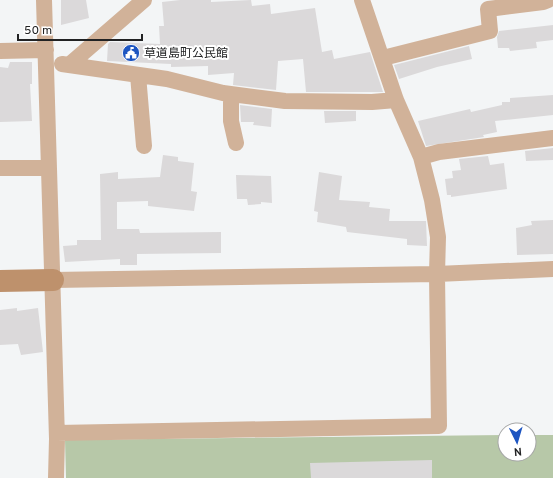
<svg xmlns="http://www.w3.org/2000/svg" width="553" height="478" viewBox="0 0 553 478" font-family="Overpass,'Noto Sans JP',sans-serif">
  <style>
    .green { fill: #b7c8a8 }
    .building { fill: #dbd9da }
    .lines { fill: none; stroke-linecap: round; stroke-linejoin: round }
    .street { stroke: #d1b299; stroke-width: 16 }
    .secondary { stroke: #be916c; stroke-width: 22 }
    .labels { text-anchor: middle; stroke-width: 4; stroke-linejoin: round; paint-order: stroke }
    .poi-label { font-size: 12px; fill: #212223; stroke: #fff; text-anchor: start }
  </style>
  <rect width="100%" height="100%" fill="#f3f5f6"/>
  <path class="green" d="M 505,435 L 505,454 L 529,454 L 529,435 L 553,435 L 553,478 L 66,478 L 65,440 Z"/>
  <path class="building" d="M 61,0 L 86,0 L 89,18 L 61,25 Z
    M 180,0 L 211,0 L 211,2 L 251,0 L 252,6 L 270,4 L 271,14 L 315,8 L 322,52 L 332,50 L 334,59 L 370,52 L 383,92 L 306,92 L 303,59 L 278,61 L 276,90 L 233,85 L 234,73 L 208,75 L 208,66 L 171,67 L 171,64 L 107,61 L 108,44 L 110,42 L 160,44 L 159,26 L 164,26 L 162,2 Z
    M 553,25 L 553,40 L 536,42 L 537,48 L 510,51 L 509,48 L 498,48 L 497,37 L 499,31 Z
    M 469,46 L 472,59 L 437,67 L 399,79 L 394,65 Z
    M 10,62 L 32,62 L 32,84 L 30,84 L 32,121 L 0,122 L 0,67 L 8,68 Z
    M 553,95 L 553,115 L 495,121 L 497,132 L 483,135 L 484,137 L 426,146 L 418,121 L 470,109 L 471,112 L 502,105 L 502,102 L 510,102 L 510,98 Z
    M 240,105 L 272,109 L 271,127 L 253,125 L 254,122 L 241,122 Z
    M 324,111 L 356,111 L 356,121 L 325,123 Z
    M 553,148 L 553,160 L 526,161 L 525,151 Z
    M 163,155 L 178,157 L 178,161 L 194,163 L 191,191 L 197,192 L 194,211 L 148,206 L 148,201 L 117,202 L 117,229 L 139,229 L 140,233 L 221,232 L 221,253 L 137,254 L 137,265 L 120,265 L 120,259 L 65,262 L 63,246 L 77,245 L 77,240 L 101,240 L 100,174 L 118,172 L 118,179 L 160,177 Z
    M 488,156 L 490,165 L 504,163 L 507,189 L 451,197 L 451,195 L 447,195 L 445,179 L 453,178 L 452,171 L 461,170 L 459,159 Z
    M 319,172 L 342,176 L 339,200 L 370,202 L 369,207 L 390,209 L 389,221 L 426,221 L 427,246 L 407,245 L 407,239 L 347,232 L 346,227 L 317,222 L 318,212 L 314,211 Z
    M 236,175 L 271,176 L 272,203 L 261,202 L 261,204 L 248,205 L 247,199 L 237,199 Z
    M 553,220 L 553,254 L 517,255 L 516,228 L 532,225 L 531,221 Z
    M 17,308 L 17,311 L 38,308 L 43,352 L 21,355 L 18,344 L 0,345 L 0,310 Z
    M 432,460 L 432,478 L 311,478 L 310,463 Z"/>
  <g class="lines">
    <path class="street" d="M 44,0 L 57,439 L 56,478
      M 0,51 L 46,50
      M 383,58 L 490,31 L 488,9 L 543,2 L 548,0
      M 62,64 L 69,65 L 144,0
      M 69,65 L 167,79 L 223,93 L 285,101 L 372,102 L 396,100
      M 138,75 L 144,146
      M 231,94 L 231,121 L 236,143
      M 421,157 L 439,152 L 553,138
      M 0,168 L 49,168
      M 53,280 L 437,274 L 553,269
      M 57,433 L 439,426 L 437,274 L 438,237 L 432,200 L 421,157 L 396,100 L 362,0"/>
    <path class="secondary" d="M 0,281 L 53,280"/>
  </g>
  <defs>
    <symbol id="civic-disc" viewBox="-11 -11 22 22"><circle r="9.5" fill="#1d55c1" stroke="#fff"/><path d="M-.6-6.5H3V-4.5H.6V-3L4-1V1h2V6H-6V1h2V-1L-.6-3ZM-1.2 2.5V6h2.4V2.5Z" fill="#fff"/></symbol>
  </defs>
  <g fill-rule="evenodd">
    <use href="#civic-disc" x="121" y="43" width="20" height="20"/>
  </g>
  <g class="labels">
    <g class="poi-label">
      <text x="144" y="57">草道島町公民館</text>
    </g>
  </g>
  <g transform="translate(517 442) rotate(175)"><circle r="19" fill="#ffffff" stroke="#a6a7a7"/>
  <path d="M0-3L7 15L0 10L-7 15Z" fill="#1d55c1"/>
  <text y="-6" font-size="11" font-weight="bold" text-anchor="middle" fill="#212223">N</text>
  </g>
  <path d="M18 34v6h124v-6" fill="none" stroke="#212223" stroke-width="2"/>
  <text x="24" y="34" font-size="12" fill="#212223" stroke="#ffffff" stroke-width="3" paint-order="stroke">50 m</text>
</svg>
